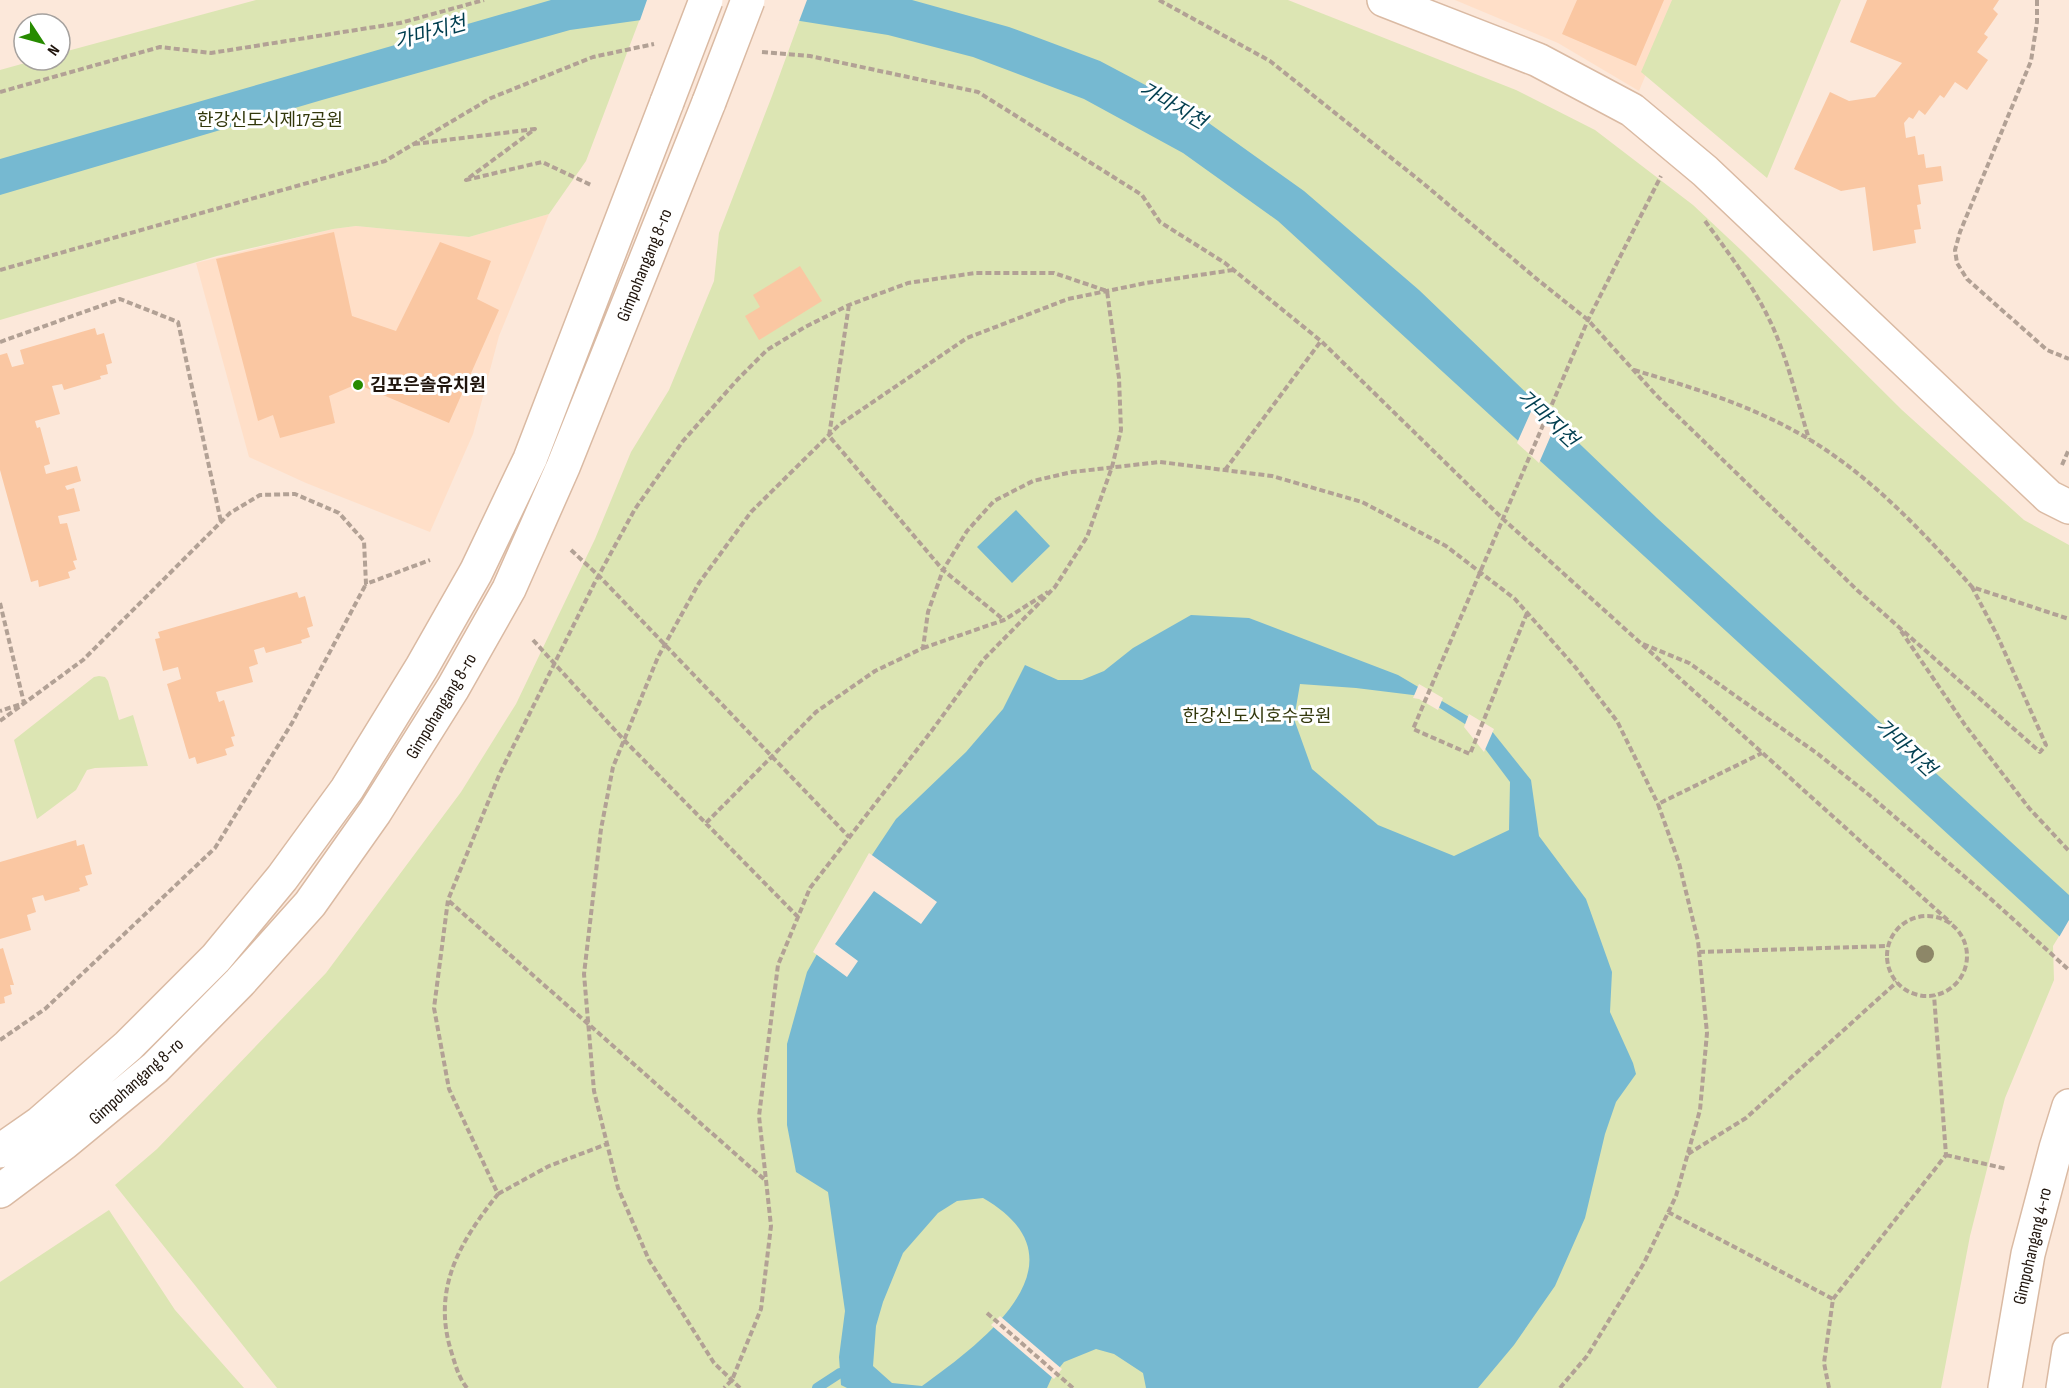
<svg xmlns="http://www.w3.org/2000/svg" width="2069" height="1388" viewBox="0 0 2069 1388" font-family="'Sofia Sans Condensed','Noto Sans KR',sans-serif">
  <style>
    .built { fill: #ffdfc8 }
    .green { fill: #dce5b3 }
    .water { fill: #76b9d1; fill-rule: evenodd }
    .pier { fill: #fce8da }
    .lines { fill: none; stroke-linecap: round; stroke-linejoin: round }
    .stream { stroke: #76b9d1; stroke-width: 10 }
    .building { fill: #fac7a2 }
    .minor-casing { stroke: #dabaa3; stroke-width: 36 }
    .path { stroke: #b2a195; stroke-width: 4; stroke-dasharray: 6 3; stroke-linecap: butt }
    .minor { stroke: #fff; stroke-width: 33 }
    .minor-bridge-casing { stroke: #dabaa3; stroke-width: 36; stroke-linecap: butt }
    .minor-bridge { stroke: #fff; stroke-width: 33 }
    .tree { fill: #8d8768 }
    .poi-dot { fill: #278b00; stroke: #fff; stroke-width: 2 }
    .labels { text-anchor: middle; stroke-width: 6; stroke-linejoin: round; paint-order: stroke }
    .park-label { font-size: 18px; fill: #32370b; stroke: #fff }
    .street-label { font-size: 18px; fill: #1f140c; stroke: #fff }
    .poi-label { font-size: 18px; font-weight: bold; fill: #1f140c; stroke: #fff; text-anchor: start }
    .water-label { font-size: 20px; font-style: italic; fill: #003e4f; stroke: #fff }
  </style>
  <rect width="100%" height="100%" fill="#fce8da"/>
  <path class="built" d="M 1455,0 L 1677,0 L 1639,91 L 1558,43 Z
    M 549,214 L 499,336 L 473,434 L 430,532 L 306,483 L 249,457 L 196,263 L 333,229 L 356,226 L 469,237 Z"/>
  <path class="green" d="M 256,0 L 647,0 L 586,161 L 549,214 L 469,237 L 356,226 L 333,229 L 217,256 L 0,320 L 0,70 L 36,60 L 60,60 L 60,53 Z
    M 807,0 L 1288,0 L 1516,90 L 1595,130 L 1693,205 L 1742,251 L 1902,410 L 2024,520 L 2069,545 L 2069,920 L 2053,946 L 2054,980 L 2005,1098 L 1970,1236 L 1941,1388 L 277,1388 L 115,1185 L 157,1149 L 326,973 L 461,792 L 516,704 L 595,539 L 631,452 L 669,390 L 714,281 L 719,233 L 772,96 Z
    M 1672,0 L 1841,0 L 1767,178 L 1641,72 Z
    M 99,676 L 105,677 L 108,681 L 119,720 L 133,715 L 148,766 L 95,768 L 87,770 L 76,790 L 37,819 L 14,740 L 94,677 Z
    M 109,1210 L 175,1310 L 244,1388 L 0,1388 L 0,1282 Z"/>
  <path class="water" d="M 551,0 L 912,0 L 1009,27 L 1100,61 L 1185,106 L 1304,191 L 1419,290 L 1657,518 L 2069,895 L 2069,945 L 1278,221 L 1183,153 L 1084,99 L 973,57 L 888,35 L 775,17 L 670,16 L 570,30 L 322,100 L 0,195 L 0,159 Z
    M 1016,510 L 1050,546 L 1012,583 L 977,547 Z
    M 1191,615 L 1249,618 L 1398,675 L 1491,730 L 1531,780 L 1539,836 L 1586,899 L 1612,972 L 1610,1012 L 1633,1063 L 1636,1074 L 1616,1102 L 1605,1134 L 1585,1218 L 1555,1286 L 1514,1345 L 1478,1388 L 1146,1388 L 1143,1373 L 1114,1354 L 1096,1349 L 1064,1362 L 1052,1377 L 1047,1388 L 847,1388 L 841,1385 L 839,1357 L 845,1311 L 828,1192 L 796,1172 L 787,1125 L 787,1044 L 807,972 L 872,855 L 896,819 L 966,752 L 1003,709 L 1025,665 L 1058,680 L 1082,680 L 1104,671 L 1133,648 ZM 1300,684 L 1356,688 L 1421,696 L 1468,726 L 1510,782 L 1509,830 L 1454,856 L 1378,825 L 1312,769 L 1294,719 ZM 983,1198 C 1092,1261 983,1342 922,1386 L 892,1383 L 873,1366 L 876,1326 L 883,1302 L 903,1253 L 938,1213 L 957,1201 Z"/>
  <path class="pier" d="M 647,0 L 807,0 L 798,24 L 774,20 L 671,19 L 639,23 Z
    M 1537,398 L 1558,419 L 1539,463 L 1517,443 Z
    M 1419,684 L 1443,698 L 1438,710 L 1419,699 L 1413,698 Z
    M 1469,714 L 1494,729 L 1484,752 L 1464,727 Z
    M 869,853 L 937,902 L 921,924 L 874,891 L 835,944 L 858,961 L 847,977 L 813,952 Z
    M 2069,920 L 2069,948 L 2058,939 Z
    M 1000,1316 L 1062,1369 L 1054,1379 L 991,1325 Z"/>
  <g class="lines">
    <path class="stream" d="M 817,1388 L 840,1373"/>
  </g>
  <path class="building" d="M 1577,0 L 1664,0 L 1636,66 L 1562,34 Z
    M 1867,0 L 1999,0 L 1993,9 L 1998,14 L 1984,34 L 1988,37 L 1977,52 L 1988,60 L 1967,90 L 1955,82 L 1944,98 L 1940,95 L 1925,115 L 1919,110 L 1913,119 L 1909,117 L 1904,123 L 1906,138 L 1915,136 L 1918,155 L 1924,154 L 1926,168 L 1941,166 L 1943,181 L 1918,185 L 1921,204 L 1917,205 L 1921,229 L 1914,230 L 1916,243 L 1873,251 L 1865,187 L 1841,191 L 1794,169 L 1830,92 L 1849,101 L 1875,97 L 1902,63 L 1850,42 Z
    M 334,232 L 352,316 L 396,331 L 440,242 L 491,261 L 477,299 L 499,310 L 449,423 L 357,384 L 329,396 L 335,423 L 280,438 L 273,415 L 258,421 L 216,259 Z
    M 800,266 L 822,301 L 759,340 L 745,316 L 760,307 L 753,295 Z
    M 95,328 L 97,335 L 104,333 L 112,363 L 106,365 L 108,374 L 100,376 L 101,379 L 64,390 L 62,384 L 52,386 L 60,414 L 35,421 L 37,428 L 40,427 L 50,464 L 44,466 L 46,474 L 77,466 L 81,481 L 65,486 L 67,490 L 74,488 L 80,511 L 58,516 L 60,524 L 67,523 L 77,560 L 73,561 L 76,569 L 68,572 L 70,578 L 39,587 L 38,580 L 31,582 L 0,470 L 0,355 L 7,353 L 12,367 L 24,364 L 20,350 Z
    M 297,592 L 299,598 L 305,596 L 313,626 L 307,628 L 310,637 L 301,640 L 302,643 L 266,653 L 264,647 L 254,650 L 258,664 L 249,667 L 253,682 L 216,692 L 219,702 L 224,700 L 235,736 L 231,737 L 234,746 L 225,749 L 227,755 L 197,764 L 195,757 L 189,759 L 167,684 L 181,679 L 178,667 L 163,671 L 155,639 L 160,638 L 158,632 Z
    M 76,840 L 77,846 L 84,844 L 92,874 L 85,876 L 88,885 L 79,888 L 80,891 L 45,901 L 43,895 L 32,898 L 36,912 L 27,915 L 31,930 L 0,939 L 0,862 Z
    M 3,948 L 14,985 L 10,985 L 12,994 L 4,997 L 5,1003 L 0,1004 L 0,949 Z"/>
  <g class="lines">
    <defs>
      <path id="minor" d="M 1384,0 L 1538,60 L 1632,110 L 1705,171 L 2049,497 L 2069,507
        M 0,1151 L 40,1123 L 128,1046 L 216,958 L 282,878 L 347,789 L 422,667 L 476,572 L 530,459 L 667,102
        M 0,1191 L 64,1143 L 155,1068 L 240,982 L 310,904 L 375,812 L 453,688 L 509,589 L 563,467 L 709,102
        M 2005,1388 L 2028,1254 L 2056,1148 L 2069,1106
        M 2063,1388 L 2069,1350"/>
    </defs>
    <use href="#minor" class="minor-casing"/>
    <path class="path" d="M 1159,0 L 1270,61 L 1424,184 L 1538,280 L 1588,320 L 1657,396 L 1857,590 L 2040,752 L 2046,745 L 1997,635 L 1972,587 L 2069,619
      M 2037,0 L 2037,22 L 2031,61 L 1960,232 L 1955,250 L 1957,263 L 1967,279 L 2047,350 L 2069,359
      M 762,52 L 810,56 L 978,92 L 1142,195 L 1160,222 L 1225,263 L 1321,341 L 1502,518 L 1951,923
      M 0,92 L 160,47 L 211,53 L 400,23 L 484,0
      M 414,144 L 535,129 L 466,180 L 542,162 L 591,185
      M 1705,221 C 1733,259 1762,297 1779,342 C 1791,373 1799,407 1809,439
      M 0,270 L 385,161 L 491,98 L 593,57 L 654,44
      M 849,305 L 829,436 L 943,570 L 1004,620
      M 0,342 L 120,299 L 178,322 L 221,522
      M 1634,370 C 1694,388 1753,406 1807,438 C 1871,476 1924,533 1973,588
      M 2062,465 L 2069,449
      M 1225,470 L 1321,341
      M 571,550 L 599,576 L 849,837
      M 0,603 L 24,703 L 0,711
      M 1527,613 L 1470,754 L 1413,729 L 1588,320 L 1661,176
      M 1901,631 L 1965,725 L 2029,808 L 2069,851
      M 533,640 L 624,740 L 798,917
      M 1643,644 L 1689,663 L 1818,754 L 1868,794 L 1992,900 L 2069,970
      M 923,648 L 1004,620 L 1048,592
      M 0,721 L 83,660 L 230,513 L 260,495 L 295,494 L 339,513 L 364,541 L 366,584 L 430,560
      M 706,823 L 816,712 L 875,671 L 923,648 L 928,612 L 943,570 L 967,531 L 994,501 L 1033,481 L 1072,472 L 1160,462 L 1272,476 L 1362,502 L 1446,546 L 1515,599 L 1576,668 L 1617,721 L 1658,804
      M 449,901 L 766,1181
      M1887 956a40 40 0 1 1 80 0a40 40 0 1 1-80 0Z
      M 1699,952 L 1888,946
      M 0,1040 L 45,1009 L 215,848 L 292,723 L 366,584
      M 1688,1154 L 1746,1118 L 1897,982
      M 1946,1155 L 2007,1169
      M 498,1194 L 549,1166 L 607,1144
      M 1668,1212 L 1833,1299
      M 987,1313 L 1073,1388
      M 467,1388 C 459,1378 456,1367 452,1354 C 431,1290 459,1243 498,1194 L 449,1089 L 434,1008 L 448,900 L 500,773 L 594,584 L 635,509 L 683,441 L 738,379 L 767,350 L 805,327 L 849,305 L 908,283 L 975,273 L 1054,273 L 1107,291 L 1119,378 L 1121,430 L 1112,467 L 1087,537 L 1055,587 L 984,659 L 933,729 L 810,888 L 778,965 L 759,1116 L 771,1226 L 761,1309 L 732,1380 L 724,1388
      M 740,1388 L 714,1363 L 649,1260 L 618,1188 L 594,1091 L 584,974 L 601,829 L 613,767 L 658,657 L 699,583 L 751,512 L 839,425 L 967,338 L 1068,299 L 1146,283 L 1233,270
      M 1560,1388 L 1587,1356 L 1644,1263 L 1676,1196 L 1700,1110 L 1707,1033 L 1698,941 L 1679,863 L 1658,804 L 1762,753
      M 1829,1388 L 1824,1363 L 1833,1299 L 1946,1155 L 1934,995"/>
    <use href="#minor" class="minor"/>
    <defs>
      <path id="minor-bridge" d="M 667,102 L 706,0
        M 709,102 L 748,0"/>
    </defs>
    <use href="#minor-bridge" class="minor-bridge-casing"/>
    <use href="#minor-bridge" class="minor-bridge"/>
  </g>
  <circle class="tree" cx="1925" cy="954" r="9"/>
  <circle class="poi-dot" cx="358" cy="385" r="6"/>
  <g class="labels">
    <g class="park-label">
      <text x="270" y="126">한강신도시제17공원</text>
      <text x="1257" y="722">한강신도시호수공원</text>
    </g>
    <g class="street-label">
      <text transform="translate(644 265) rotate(-68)" y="6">Gimpohangang 8-ro</text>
      <text transform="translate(441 706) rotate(-59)" y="6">Gimpohangang 8-ro</text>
      <text transform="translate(136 1081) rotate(-42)" y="6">Gimpohangang 8-ro</text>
      <text transform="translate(2032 1246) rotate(-77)" y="6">Gimpohangang 4-ro</text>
    </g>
    <g class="poi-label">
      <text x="370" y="391">김포은솔유치원</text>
    </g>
    <g class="water-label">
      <text transform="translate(430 32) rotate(-16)" y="7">가마지천</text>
      <text transform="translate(1173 105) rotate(30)" y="7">가마지천</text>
      <text transform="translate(1548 418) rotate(43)" y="7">가마지천</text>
      <text transform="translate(1906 747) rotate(43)" y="7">가마지천</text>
    </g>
  </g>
  <g transform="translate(42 42) rotate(126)"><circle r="28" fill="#ffffff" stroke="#a5a19e" stroke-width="1.5"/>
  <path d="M0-4.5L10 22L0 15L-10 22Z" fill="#278b00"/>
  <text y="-9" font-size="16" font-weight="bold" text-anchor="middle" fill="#1f140c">N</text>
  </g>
</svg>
